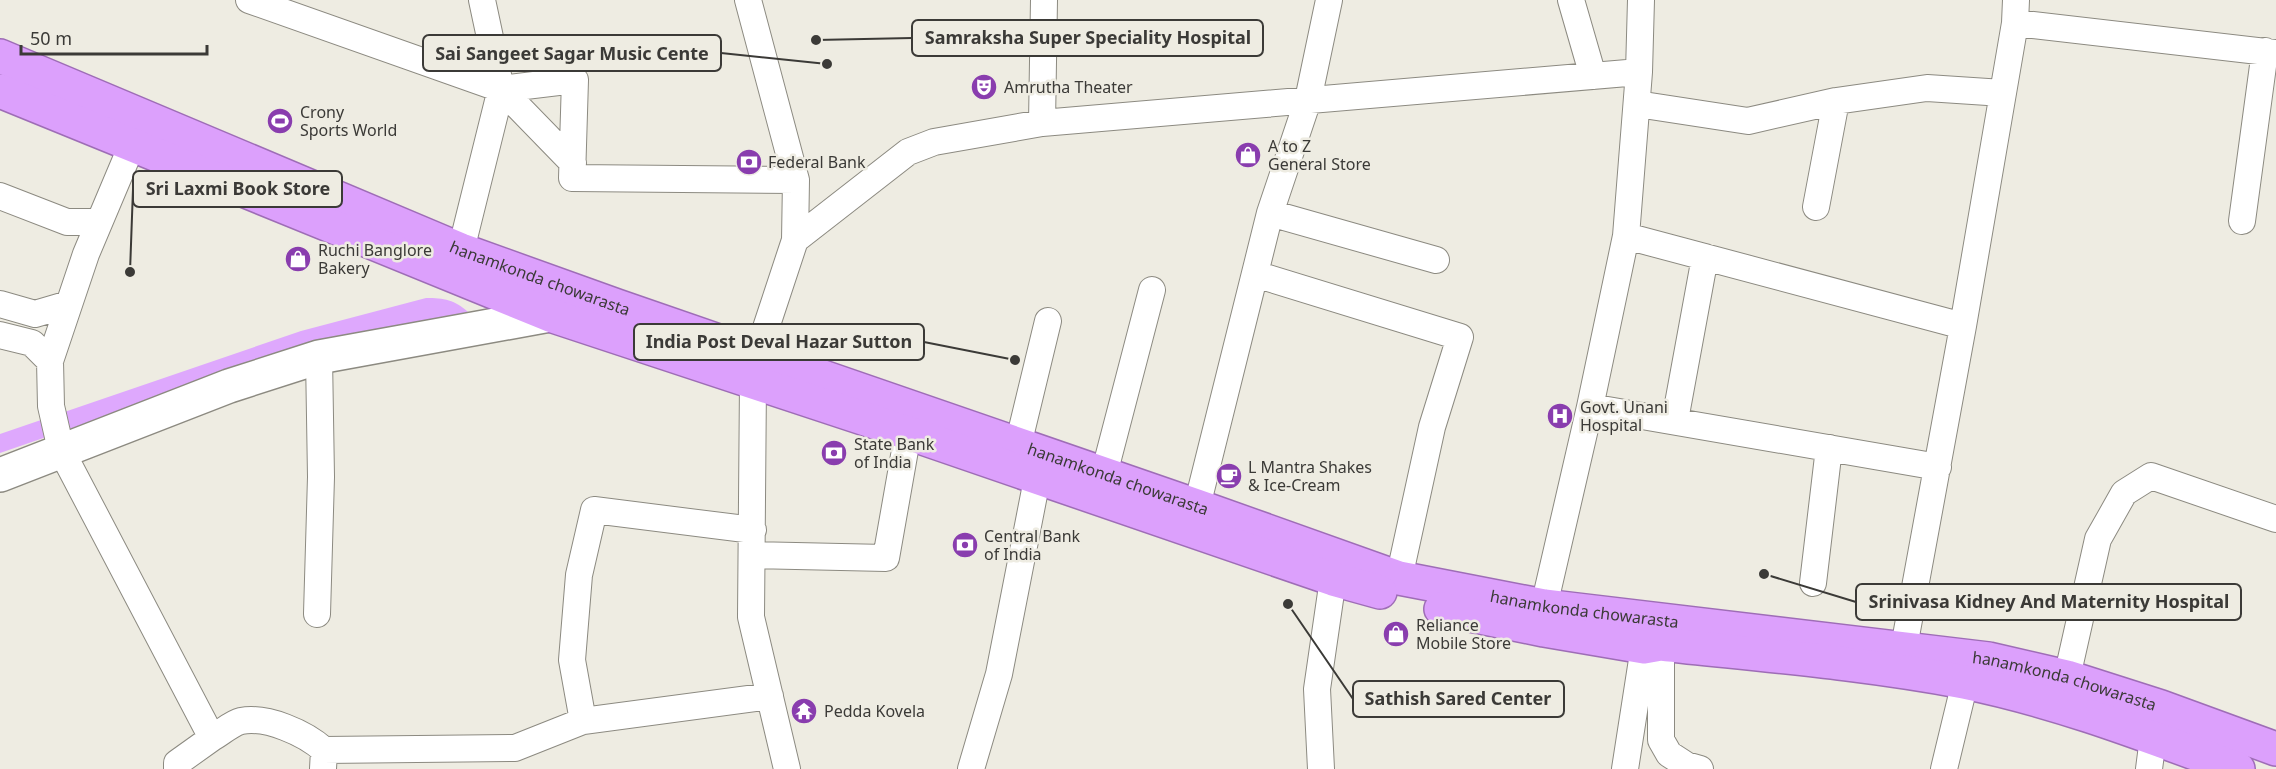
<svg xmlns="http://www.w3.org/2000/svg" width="2276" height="769" viewBox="0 0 2276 769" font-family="'Noto Sans',sans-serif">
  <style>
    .water { fill: #dea8fd }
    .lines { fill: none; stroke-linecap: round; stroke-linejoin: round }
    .minor-casing { stroke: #8c8a81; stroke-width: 28 }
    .tertiary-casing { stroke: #8c8a81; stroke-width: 36 }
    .trunk-casing { stroke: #9e6db6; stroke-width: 36 }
    .minor { stroke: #fff; stroke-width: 26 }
    .tertiary { stroke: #fff; stroke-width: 33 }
    .trunk { stroke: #dca0fc; stroke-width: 33 }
    .labels { text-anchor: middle; stroke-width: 5; stroke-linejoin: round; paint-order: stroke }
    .poi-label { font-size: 16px; fill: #3b3a37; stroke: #eeece2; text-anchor: start }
    .street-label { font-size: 16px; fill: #3b3a37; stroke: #eeece2 }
    .leader { fill: none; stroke: #3b3a37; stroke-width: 2 }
    .callout-dot { fill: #3b3a37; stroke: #eeece2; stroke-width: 2 }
    .callout { fill: #eeece2; stroke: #3b3a37; stroke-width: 2 }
    .callout-label { font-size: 18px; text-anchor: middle; font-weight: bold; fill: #3b3a37 }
  </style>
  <rect width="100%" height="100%" fill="#eeece2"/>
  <path class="water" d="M 426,298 C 444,298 455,300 468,312 L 332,342 L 214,379 L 0,453 L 0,434 L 301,331 Z"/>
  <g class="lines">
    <defs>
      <path id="minor" d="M 249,0 L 501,89 L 575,80 L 572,178 L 796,180
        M 748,0 L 796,180 L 795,240 L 757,355
        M 1571,0 L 1593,76
        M 2015,23 L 2276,53
        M 501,89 L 573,163
        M 1637,104 L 1748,121 L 1836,101
        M 1042,123 L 1044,0
        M 132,145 L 86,254 L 50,361 L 51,406 L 61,450 L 212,738 C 221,733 232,723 241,721 C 267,716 305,733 324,750 L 323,769
        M 0,196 L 67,222 L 99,222
        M 1816,207 L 1836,101 L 1927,88 L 2003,93
        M 1270,213 L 1436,260
        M 2242,221 L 2265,51
        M 1626,236 L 1963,326
        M 795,240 L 908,152 L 934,142 L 1042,123 L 1639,72
        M 461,250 L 501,89 L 482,0
        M 1255,274 L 1460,337 L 1432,427 L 1399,578
        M 0,304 L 35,314 L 69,304
        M 0,335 L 32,343 L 50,361
        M 753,382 L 751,617 L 787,769
        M 1590,407 L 1938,467
        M 1675,420 L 1705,257
        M 1018,445 L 1048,321
        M 1104,474 L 1152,290
        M 1197,506 L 1270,213 L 1308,100 L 1329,0
        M 753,530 L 594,510 L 579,575 L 572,660 L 583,721 L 770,696
        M 753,555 L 886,558 L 908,433
        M 1813,583 L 1829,448
        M 1544,606 L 1590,407 L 1626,236 L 1639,72 L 1641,0
        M 317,614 L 321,477 L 319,357
        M 1661,644 L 1661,740 L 1669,754 L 1686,765 L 1700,769
        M 1904,647 L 1963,326 L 2015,23 L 2016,0
        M 2067,677 L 2098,539 L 2124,493 L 2151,476 L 2276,519
        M 324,750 L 515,748 L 583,721
        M 177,769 L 177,763 L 212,738
        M 971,769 L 999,674 L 1041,459
        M 1321,769 L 1317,689 L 1333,579
        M 1625,769 L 1644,647
        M 1944,769 L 1965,682
        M 2149,769 L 2153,738"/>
      <path id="tertiary" d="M 0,475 L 229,386 L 319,357 L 550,315"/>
      <g id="trunk">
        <path id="s1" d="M 0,56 L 461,250 L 617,306 L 1197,506 L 1399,578 L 1544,606 L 1989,659 L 2067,677 L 2161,707 L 2276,749"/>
        <path d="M 0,91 L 550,315 L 908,433 L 1333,579 L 1380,592"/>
        <path d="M 1441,609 L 1544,630 L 1644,647 L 1661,644 C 1762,655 1864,663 1964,682 C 2058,701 2148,736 2238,769"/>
      </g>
    </defs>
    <use href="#minor" class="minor-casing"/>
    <use href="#tertiary" class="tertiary-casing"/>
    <use href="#trunk" class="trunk-casing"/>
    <use href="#minor" class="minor"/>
    <use href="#tertiary" class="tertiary"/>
    <use href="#trunk" class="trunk"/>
  </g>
  <defs>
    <symbol id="theatre-disc" viewBox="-11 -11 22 22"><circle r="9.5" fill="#893dae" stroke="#eeece2"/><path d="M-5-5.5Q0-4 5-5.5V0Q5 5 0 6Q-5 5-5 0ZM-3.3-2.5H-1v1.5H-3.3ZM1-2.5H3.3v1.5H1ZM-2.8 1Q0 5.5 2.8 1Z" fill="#fff"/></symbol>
    <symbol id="stadium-disc" viewBox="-11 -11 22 22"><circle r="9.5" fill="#893dae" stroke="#eeece2"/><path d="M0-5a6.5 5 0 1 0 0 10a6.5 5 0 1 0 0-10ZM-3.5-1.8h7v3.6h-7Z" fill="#fff"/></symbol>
    <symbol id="shop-disc" viewBox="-11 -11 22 22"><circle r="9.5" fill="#893dae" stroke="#eeece2"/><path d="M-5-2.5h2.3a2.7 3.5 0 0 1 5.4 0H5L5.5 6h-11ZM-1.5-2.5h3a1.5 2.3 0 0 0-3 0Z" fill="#fff"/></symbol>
    <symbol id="bank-disc" viewBox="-11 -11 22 22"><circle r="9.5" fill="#893dae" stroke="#eeece2"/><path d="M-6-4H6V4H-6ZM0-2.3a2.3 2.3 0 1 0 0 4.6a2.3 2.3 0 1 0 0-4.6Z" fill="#fff"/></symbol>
    <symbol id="hospital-disc" viewBox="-11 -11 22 22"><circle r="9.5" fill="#893dae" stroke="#eeece2"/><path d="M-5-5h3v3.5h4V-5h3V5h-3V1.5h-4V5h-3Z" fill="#fff"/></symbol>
    <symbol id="cafe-disc" viewBox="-11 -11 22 22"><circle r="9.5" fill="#893dae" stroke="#eeece2"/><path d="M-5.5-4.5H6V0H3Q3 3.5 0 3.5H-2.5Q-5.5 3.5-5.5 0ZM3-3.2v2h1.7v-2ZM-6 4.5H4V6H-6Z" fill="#fff"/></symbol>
    <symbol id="temple-disc" viewBox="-11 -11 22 22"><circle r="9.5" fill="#893dae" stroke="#eeece2"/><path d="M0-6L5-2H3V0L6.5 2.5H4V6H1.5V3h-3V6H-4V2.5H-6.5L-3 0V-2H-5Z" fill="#fff"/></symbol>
  </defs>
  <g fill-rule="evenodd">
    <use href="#theatre-disc" x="969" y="72" width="30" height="30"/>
    <use href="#stadium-disc" x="265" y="106" width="30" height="30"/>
    <use href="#shop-disc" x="1233" y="140" width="30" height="30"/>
    <use href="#bank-disc" x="734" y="147" width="30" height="30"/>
    <use href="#shop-disc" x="283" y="244" width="30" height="30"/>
    <use href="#hospital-disc" x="1545" y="401" width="30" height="30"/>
    <use href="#bank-disc" x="819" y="438" width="30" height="30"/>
    <use href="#cafe-disc" x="1214" y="461" width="30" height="30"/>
    <use href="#bank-disc" x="950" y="530" width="30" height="30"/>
    <use href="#shop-disc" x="1381" y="619" width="30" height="30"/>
    <use href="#temple-disc" x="789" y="696" width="30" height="30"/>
  </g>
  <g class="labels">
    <g class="poi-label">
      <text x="1004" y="93">Amrutha Theater</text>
      <text x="300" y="118">Crony<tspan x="300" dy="18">Sports World</tspan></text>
      <text x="1268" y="152">A to Z<tspan x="1268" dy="18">General Store</tspan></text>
      <text x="768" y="168">Federal Bank</text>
      <text x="318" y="256">Ruchi Banglore<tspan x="318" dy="18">Bakery</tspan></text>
      <text x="1580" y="413">Govt. Unani<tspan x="1580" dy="18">Hospital</tspan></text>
      <text x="854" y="450">State Bank<tspan x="854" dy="18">of India</tspan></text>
      <text x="1248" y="473">L Mantra Shakes<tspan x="1248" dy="18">&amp; Ice-Cream</tspan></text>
      <text x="984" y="542">Central Bank<tspan x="984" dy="18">of India</tspan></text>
      <text x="1416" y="631">Reliance<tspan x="1416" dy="18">Mobile Store</tspan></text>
      <text x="824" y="717">Pedda Kovela</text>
    </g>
    <g class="street-label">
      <text dy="6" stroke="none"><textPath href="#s1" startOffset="584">hanamkonda chowarasta</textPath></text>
      <text dy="6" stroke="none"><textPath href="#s1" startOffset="1196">hanamkonda chowarasta</textPath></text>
      <text dy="6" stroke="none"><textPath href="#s1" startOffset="1682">hanamkonda chowarasta</textPath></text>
      <text dy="6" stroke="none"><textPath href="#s1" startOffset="2168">hanamkonda chowarasta</textPath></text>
    </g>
  </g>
  <path class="leader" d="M816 40L912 38M827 64L721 53M130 272L133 189M1015 360L924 342M1764 574L1856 602M1288 604L1353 699"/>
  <g class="callout-dot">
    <circle cx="816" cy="40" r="6"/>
    <circle cx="827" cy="64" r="6"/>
    <circle cx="130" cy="272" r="6"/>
    <circle cx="1015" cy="360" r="6"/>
    <circle cx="1764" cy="574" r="6"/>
    <circle cx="1288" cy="604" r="6"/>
  </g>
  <g class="callout">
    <rect x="912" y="20" width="351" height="36" rx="6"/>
    <rect x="423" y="35" width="298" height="36" rx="6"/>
    <rect x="133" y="171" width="209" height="36" rx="6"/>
    <rect x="634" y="324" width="290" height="36" rx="6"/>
    <rect x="1856" y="584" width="385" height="36" rx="6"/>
    <rect x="1353" y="681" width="211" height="36" rx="6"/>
  </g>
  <g class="callout-label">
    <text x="1088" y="44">Samraksha Super Speciality Hospital</text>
    <text x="572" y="60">Sai Sangeet Sagar Music Cente</text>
    <text x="238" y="195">Sri Laxmi Book Store</text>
    <text x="779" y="348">India Post Deval Hazar Sutton</text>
    <text x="2049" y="608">Srinivasa Kidney And Maternity Hospital</text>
    <text x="1458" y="705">Sathish Sared Center</text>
  </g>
  <path d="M21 45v9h186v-9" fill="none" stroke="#3b3a37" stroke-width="3"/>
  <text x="30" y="45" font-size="18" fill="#3b3a37" stroke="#eeece2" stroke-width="4.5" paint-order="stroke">50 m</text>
</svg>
